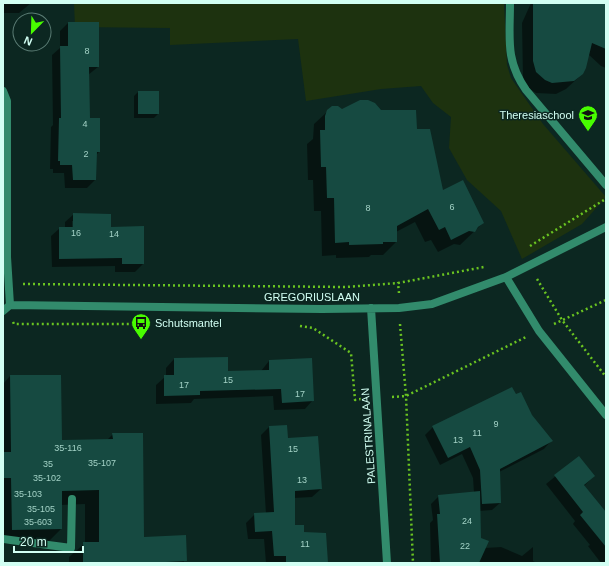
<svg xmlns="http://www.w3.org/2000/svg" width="609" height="566" viewBox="0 0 609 566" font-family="Helvetica,sans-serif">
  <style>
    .green { fill: #1d320f }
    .shadow { fill: #0007; fill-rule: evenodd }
    .building { fill: #164a41 }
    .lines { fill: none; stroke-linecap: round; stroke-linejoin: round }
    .path { stroke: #6ac421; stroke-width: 2.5; stroke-dasharray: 2 3; stroke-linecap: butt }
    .lane { stroke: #328b6c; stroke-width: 8 }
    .street { stroke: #328b6c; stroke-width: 8 }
    .labels { text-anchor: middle; stroke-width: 3; stroke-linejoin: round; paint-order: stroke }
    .number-label { font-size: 9px; fill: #a3d2c6 }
    .poi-label { font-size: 11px; fill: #d2fff3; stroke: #0c2721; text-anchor: end }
    .street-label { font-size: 11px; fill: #d2fff3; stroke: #0c2721 }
  </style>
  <rect width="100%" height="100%" fill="#0c2721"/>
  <path class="green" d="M 74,3 L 504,3 L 507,65 L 511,78 L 543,124 L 606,197 L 582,224 L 522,259 L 501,211 L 467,180 L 449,148 L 451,117 L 433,103 L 421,86 L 381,89 L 306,101 L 298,39 L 170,45 L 170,28 L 75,27 Z"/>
  <path class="shadow" d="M 3,3 L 31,3 L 19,13 L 3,13 Z
    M 531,3 L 606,3 L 606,68 L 601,66 L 588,54 L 579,77 L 566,89 L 556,94 L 536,93 L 528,88 L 523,79 L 522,23 Z
    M 68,23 L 98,67 L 88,75 L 89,119 L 99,152 L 96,155 L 95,180 L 87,188 L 65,188 L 64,173 L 53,173 L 53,169 L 50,169 L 51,127 L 53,125 L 52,55 L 60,48 L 60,31 Z
    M 138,92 L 158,114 L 154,118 L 134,118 L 134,96 Z
    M 342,110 L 381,111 L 416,130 L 442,192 L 483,223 L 460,245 L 454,244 L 438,252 L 431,240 L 425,242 L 415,222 L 396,232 L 396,242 L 383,255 L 371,255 L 369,257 L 336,258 L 336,255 L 322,256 L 321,211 L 314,211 L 313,180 L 308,180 L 307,144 L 313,139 L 314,124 L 328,111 Z
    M 74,214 L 110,228 L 143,264 L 135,272 L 115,272 L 115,266 L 52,267 L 51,236 L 60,228 L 65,228 L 65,222 ZM 72,221 L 74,221 L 72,232 Z
    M 227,358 L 227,372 L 261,371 L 269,361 L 313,400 L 305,409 L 274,410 L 273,396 L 194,399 L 191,403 L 156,404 L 156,385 L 166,376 L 166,368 L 174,359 Z
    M 10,376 L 61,441 L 107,440 L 113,434 L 143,538 L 185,536 L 184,563 L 69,563 L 69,557 L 85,543 L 85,504 L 61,505 L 61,529 L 47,543 L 3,544 L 3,384 Z
    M 515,396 L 551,441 L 544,449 L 499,472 L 500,503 L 492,510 L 479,511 L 480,539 L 485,548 L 501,547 L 522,556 L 533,547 L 533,561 L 537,563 L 431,563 L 430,523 L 433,520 L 431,504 L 439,496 L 474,493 L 473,478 L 462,454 L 440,465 L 425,435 L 433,427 Z
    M 286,426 L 287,439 L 321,489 L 312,497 L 294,498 L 294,526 L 303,533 L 327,563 L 266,563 L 264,539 L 248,539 L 246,523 L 255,514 L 266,514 L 261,435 L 269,427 Z
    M 579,457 L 594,476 L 584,486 L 606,514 L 606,563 L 601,563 L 588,546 L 590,545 L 573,524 L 575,521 L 546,484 Z"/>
  <path class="building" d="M 533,3 L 606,3 L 606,49 L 592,43 L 586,68 L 583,74 L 574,81 L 552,83 L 545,80 L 536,72 L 533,61 Z
    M 68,22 L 99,22 L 99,67 L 89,67 L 90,118 L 100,118 L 100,152 L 97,152 L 96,180 L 73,180 L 72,165 L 60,165 L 60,161 L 58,161 L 59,118 L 61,118 L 60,46 L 68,46 Z
    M 138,91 L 159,91 L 159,114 L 138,114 Z
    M 360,100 L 368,100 L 375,103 L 381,110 L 416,110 L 417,129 L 430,129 L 443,190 L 463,180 L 484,223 L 478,227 L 475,232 L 469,231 L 451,240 L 445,227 L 439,230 L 428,209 L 397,226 L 397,242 L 383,242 L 383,244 L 349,245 L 349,242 L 335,243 L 334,198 L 327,198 L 326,167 L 321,167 L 320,130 L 325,130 L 325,116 L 327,110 L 332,106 L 338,106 L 342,109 Z
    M 73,213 L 111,214 L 111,227 L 144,226 L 144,264 L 122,264 L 122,258 L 59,259 L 59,227 L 73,227 Z
    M 228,357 L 228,371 L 269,370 L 269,360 L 312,358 L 314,401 L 282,403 L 281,389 L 200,391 L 200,395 L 164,396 L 164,375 L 174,375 L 174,358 Z
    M 10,375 L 61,375 L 62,440 L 113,439 L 112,433 L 143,433 L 144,537 L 186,535 L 187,561 L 145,563 L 83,563 L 83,542 L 99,542 L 99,490 L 62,491 L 62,529 L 12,530 L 11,478 L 3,478 L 3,452 L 11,452 Z
    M 512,387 L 516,394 L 521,392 L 532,415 L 553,441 L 500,469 L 501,503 L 482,504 L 480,470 L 470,447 L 448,458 L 432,426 Z
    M 287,425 L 288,438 L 318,436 L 322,489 L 295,491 L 295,525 L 304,525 L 304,532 L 326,533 L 328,563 L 286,563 L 286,556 L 274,556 L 272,531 L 255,532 L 254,513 L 274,512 L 269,426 Z
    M 579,456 L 595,476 L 584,485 L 606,512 L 606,547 L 580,515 L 583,512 L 554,475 Z
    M 480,491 L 481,538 L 489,541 L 479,563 L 440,563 L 437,514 L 440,514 L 438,495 Z"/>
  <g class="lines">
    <path class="path" d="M 530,246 L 604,200
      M 537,279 L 562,320 L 606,377
      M 23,284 L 346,287 L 398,283
      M 399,293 L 398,283 L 484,267
      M 13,322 L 14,324 L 143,324
      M 400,324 L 406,396 L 413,563
      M 554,324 L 606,300
      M 300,326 L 313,328 L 351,353 L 355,400 L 361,399
      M 392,397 L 406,396 L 526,337"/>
    <path class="lane" d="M 510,3 C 510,38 505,60 526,90 L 606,185
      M 3,539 L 71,548 L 72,499"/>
    <path class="street" d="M 3,91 L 7,101 L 7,257 L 10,305
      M 506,277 L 539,331 L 606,415
      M 371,308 L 387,563
      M 3,311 L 10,305 L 322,309 L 399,308 L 432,304 L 506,277 L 606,227"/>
  </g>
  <defs>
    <symbol id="school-pin" viewBox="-11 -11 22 30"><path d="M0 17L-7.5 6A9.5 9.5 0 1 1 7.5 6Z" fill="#48fd00" stroke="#0c2721"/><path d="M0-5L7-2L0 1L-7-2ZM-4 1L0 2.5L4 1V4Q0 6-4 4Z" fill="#111"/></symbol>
    <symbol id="bus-pin" viewBox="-11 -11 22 30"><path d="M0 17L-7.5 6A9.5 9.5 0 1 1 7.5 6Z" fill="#48fd00" stroke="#0c2721"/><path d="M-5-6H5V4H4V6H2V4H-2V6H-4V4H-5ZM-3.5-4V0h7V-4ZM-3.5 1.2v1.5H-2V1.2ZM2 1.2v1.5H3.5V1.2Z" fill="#111"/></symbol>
  </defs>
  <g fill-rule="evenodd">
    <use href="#school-pin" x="577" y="104" width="22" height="30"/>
    <use href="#bus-pin" x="130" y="312" width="22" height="30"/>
  </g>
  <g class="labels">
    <g class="number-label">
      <text x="87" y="54">8</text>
      <text x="85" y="127">4</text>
      <text x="86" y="157">2</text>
      <text x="452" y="210">6</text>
      <text x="368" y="211">8</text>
      <text x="76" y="236">16</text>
      <text x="114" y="237">14</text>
      <text x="228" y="383">15</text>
      <text x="184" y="388">17</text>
      <text x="300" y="397">17</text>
      <text x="496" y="427">9</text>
      <text x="477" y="436">11</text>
      <text x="458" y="443">13</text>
      <text x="68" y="451">35-116</text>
      <text x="293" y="452">15</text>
      <text x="102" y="466">35-107</text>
      <text x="48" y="467">35</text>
      <text x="47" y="481">35-102</text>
      <text x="302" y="483">13</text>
      <text x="28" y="497">35-103</text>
      <text x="41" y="512">35-105</text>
      <text x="467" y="524">24</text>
      <text x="38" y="525">35-603</text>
      <text x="305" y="547">11</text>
      <text x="465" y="549">22</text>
    </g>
    <g class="poi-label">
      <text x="574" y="119">Theresiaschool</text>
      <text x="155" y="327" text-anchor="start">Schutsmantel</text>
    </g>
    <g class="street-label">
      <text x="312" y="301">GREGORIUSLAAN</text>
      <text transform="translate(368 436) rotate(-94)" y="4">PALESTRINALAAN</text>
    </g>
  </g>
  <rect width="609" height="566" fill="none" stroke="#d2fff3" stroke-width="8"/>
  <g transform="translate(32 32) rotate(203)"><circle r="19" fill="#0c2721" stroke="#5b7d75"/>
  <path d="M0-3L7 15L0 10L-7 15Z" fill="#48fd00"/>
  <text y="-6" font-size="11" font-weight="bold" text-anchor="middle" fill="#d2fff3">N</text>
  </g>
  <path d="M14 546v6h69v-6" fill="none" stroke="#d2fff3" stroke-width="2"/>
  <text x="20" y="546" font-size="12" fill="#d2fff3" stroke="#0c2721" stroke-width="3" paint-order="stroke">20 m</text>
</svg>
